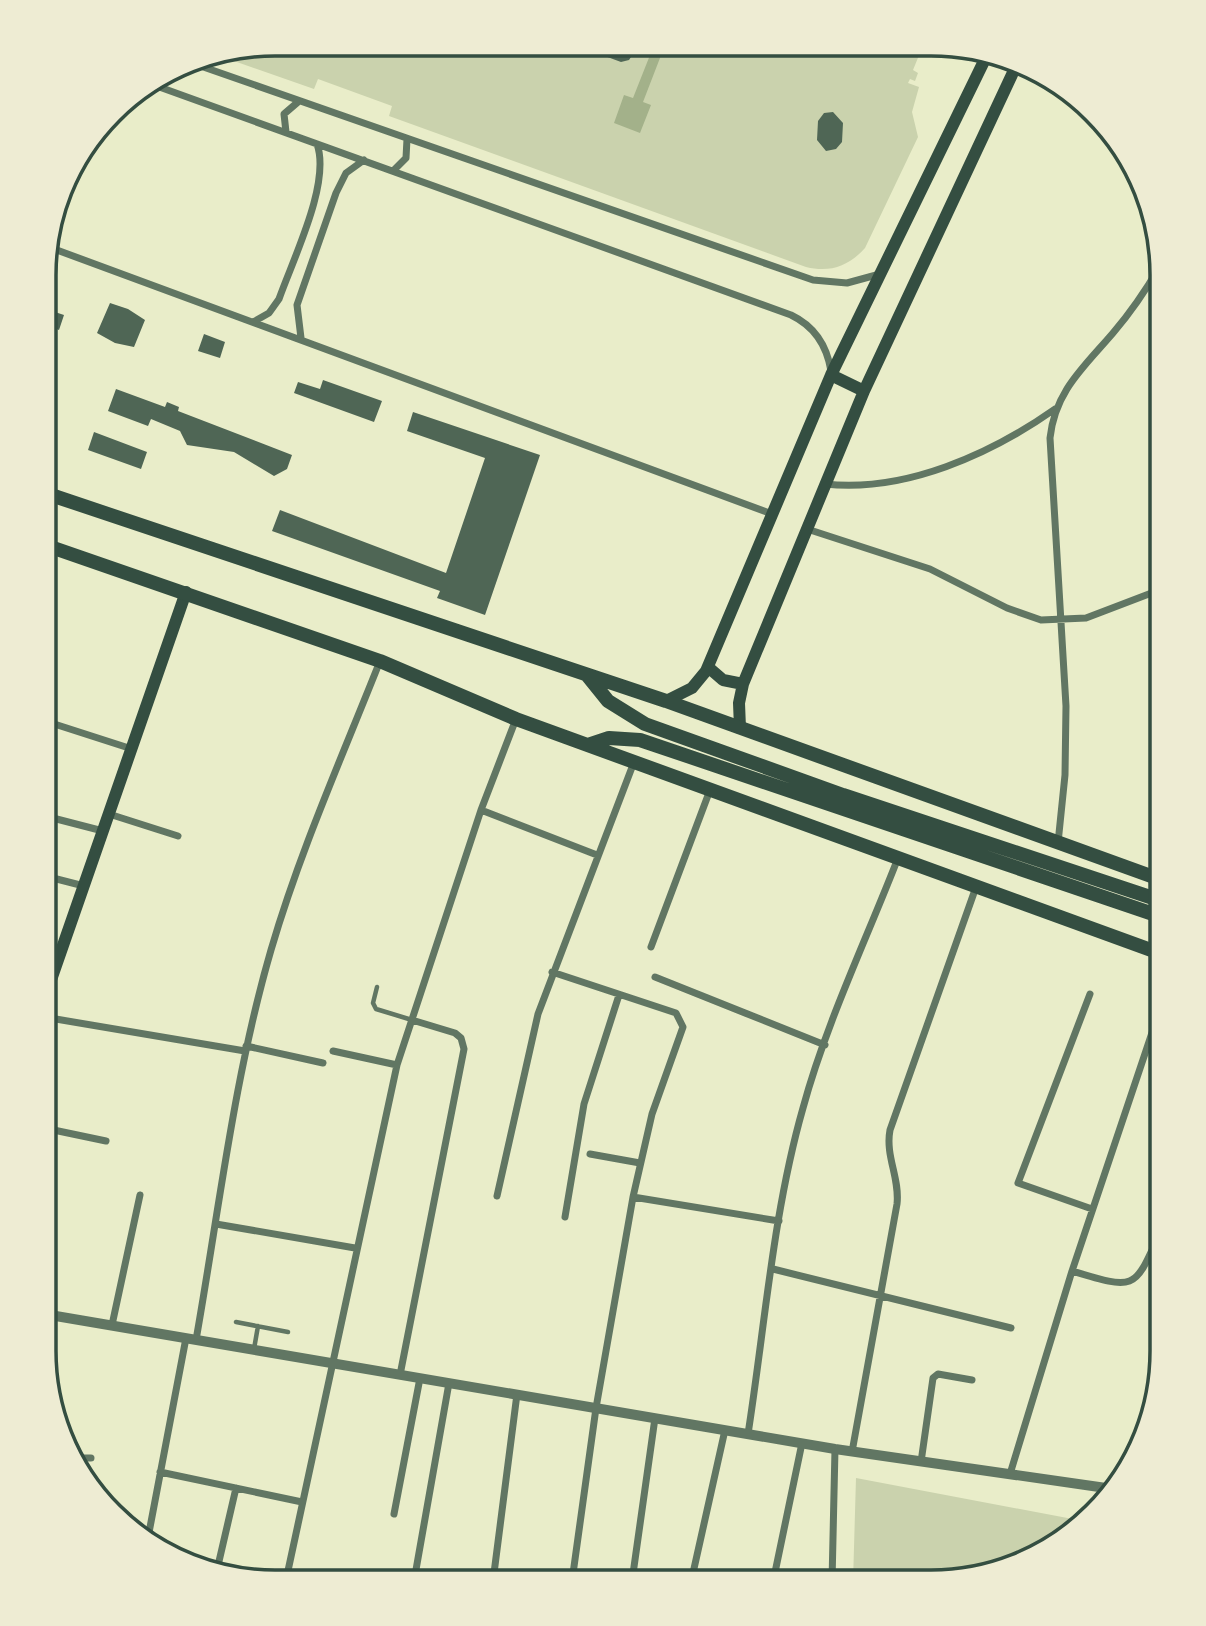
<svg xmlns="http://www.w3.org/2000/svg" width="1206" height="1626" viewBox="0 0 1206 1626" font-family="'Roboto Condensed',sans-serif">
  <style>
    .green { fill: #cad2ad }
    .water { fill: #a3b18a }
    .building { fill: #4f6655 }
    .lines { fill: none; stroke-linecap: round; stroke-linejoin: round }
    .service { stroke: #617663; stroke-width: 4.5 }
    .minor { stroke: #617663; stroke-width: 7 }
    .tertiary { stroke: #617663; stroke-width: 10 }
    .secondary { stroke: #344e41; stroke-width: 12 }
    .primary { stroke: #344e41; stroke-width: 14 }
    .rim { fill: none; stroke: #344e41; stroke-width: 3.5 }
  </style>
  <rect width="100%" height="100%" fill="#e9edc9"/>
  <path class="green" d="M 275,44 L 928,46 L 927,49 L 922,48 L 913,70 L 918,73 L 915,81 L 910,79 L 908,83 L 919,87 L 912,112 L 918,137 L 865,248 C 849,266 830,273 806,267 L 389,116 L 392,106 L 318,79 L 314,89 L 214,54 Z
    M 856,1478 L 1078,1520 L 1034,1558 L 932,1582 L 853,1582 Z"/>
  <path class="water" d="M 654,45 L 665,45 L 643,102 L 651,105 L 640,133 L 614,123 L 624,95 L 633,98 Z"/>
  <path class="building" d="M 597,45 L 630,45 L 633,54 L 629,60 L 621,62 L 602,55 Z
    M 833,112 L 843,123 L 842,142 L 836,149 L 826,151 L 817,140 L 818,121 L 824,113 Z
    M 110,303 L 128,309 L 145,320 L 134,347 L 115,343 L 97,333 Z
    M 52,311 L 64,315 L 59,330 L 46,325 Z
    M 204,334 L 225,342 L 220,358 L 198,351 Z
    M 323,380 L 382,401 L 374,422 L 294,393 L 298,382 L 320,389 Z
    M 116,389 L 165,407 L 167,402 L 179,407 L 178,411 L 292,455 L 287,469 L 274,476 L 234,452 L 187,445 L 180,431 L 151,419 L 148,426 L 108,411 Z
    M 413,412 L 540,455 L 485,615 L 437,598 L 440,591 L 272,531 L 280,510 L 446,573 L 485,458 L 407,431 Z
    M 94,432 L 147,452 L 141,469 L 88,450 Z"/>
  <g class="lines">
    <path class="service" d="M 377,987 L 373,1003 L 376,1009 L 412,1020
      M 236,1322 L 288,1332
      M 254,1349 L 258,1326"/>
    <path class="minor" d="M 189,62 L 813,280 L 847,283 L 880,274
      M 151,84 L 791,315 C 814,326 827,346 831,371
      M 286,132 L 284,114 L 298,102
      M 394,170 L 406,158 L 407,139
      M 46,246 L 772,514
      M 255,321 L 269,313 L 279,299 C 293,259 331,183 317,144
      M 301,338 L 297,305 L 336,193 L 346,173 L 364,160
      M 825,484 C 905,493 991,454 1055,409
      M 807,529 L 930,569 L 1007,608 L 1041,620 L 1086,618 L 1162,589
      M 45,721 L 132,749
      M 481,810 L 597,855
      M 109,814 L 178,836
      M 45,816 L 103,831
      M 1058,843 L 1065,775 L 1066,706 L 1050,438 C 1055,391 1084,367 1113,333 C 1131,312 1146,290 1160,266
      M 45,876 L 84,886
      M 651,947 L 710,790
      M 552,972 L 676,1013 L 683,1027 L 652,1114 L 633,1197 L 596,1408 L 572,1581
      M 655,977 L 825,1045
      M 1090,994 L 1018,1183 L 1092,1209
      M 44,1017 L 245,1051
      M 246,1046 L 323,1063
      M 333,1051 L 397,1065
      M 44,1128 L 106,1141
      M 590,1154 L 640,1163
      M 497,1196 L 538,1014 L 634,762
      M 633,1197 L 779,1221
      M 565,1217 L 584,1104 L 619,995
      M 216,1224 L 355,1248
      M 773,1269 L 1011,1328
      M 1072,1271 C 1138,1291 1134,1290 1162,1228
      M 112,1325 L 140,1195
      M 196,1340 C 219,1210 234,1077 271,950 C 300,851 342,757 380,661
      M 400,1375 L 464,1049 L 461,1038 L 455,1033 L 412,1020
      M 748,1434 C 765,1325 773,1213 803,1108 C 825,1026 867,938 898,858
      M 852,1452 L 897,1204 C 900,1178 885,1156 890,1130 L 976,887
      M 72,1458 L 91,1458
      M 921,1462 L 933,1378 L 938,1374 L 972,1380
      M 160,1472 L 302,1502
      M 1010,1474 L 1072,1271 L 1162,1003
      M 394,1514 L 420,1378
      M 147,1543 L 186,1338
      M 217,1570 L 236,1488
      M 286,1580 L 397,1065 L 481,810 L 516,719
      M 414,1581 L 449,1383
      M 493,1581 L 517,1394
      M 632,1581 L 655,1418
      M 691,1582 L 725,1430
      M 773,1582 L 802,1443
      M 832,1582 L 835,1449"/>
    <path class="tertiary" d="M 44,1314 L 835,1449 L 1113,1489"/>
    <path class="secondary" d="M 831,375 L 864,391
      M 708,667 L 723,680 L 743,684
      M 666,701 L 692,688 L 706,671 L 831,375 L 987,55
      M 740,728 L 739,703 L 743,684 L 864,391 L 1016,66
      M 44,1000 L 186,592"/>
    <path class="primary" d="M 45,493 L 666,701 L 1162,880
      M 45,545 L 380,661 L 516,719 L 1162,954
      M 587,675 L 608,701 L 645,724 L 843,795 L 1162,901
      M 588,745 L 609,738 L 640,740 L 1162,917"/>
  </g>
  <path d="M0 0H1206V1626H0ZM275 56H931A219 219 0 0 1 1150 275V1351A219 219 0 0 1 931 1570H275A219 219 0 0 1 56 1351V275A219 219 0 0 1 275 56Z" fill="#eeecd3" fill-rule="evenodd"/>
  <path class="rim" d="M275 56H931A219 219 0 0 1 1150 275V1351A219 219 0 0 1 931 1570H275A219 219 0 0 1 56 1351V275A219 219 0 0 1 275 56Z"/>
</svg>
